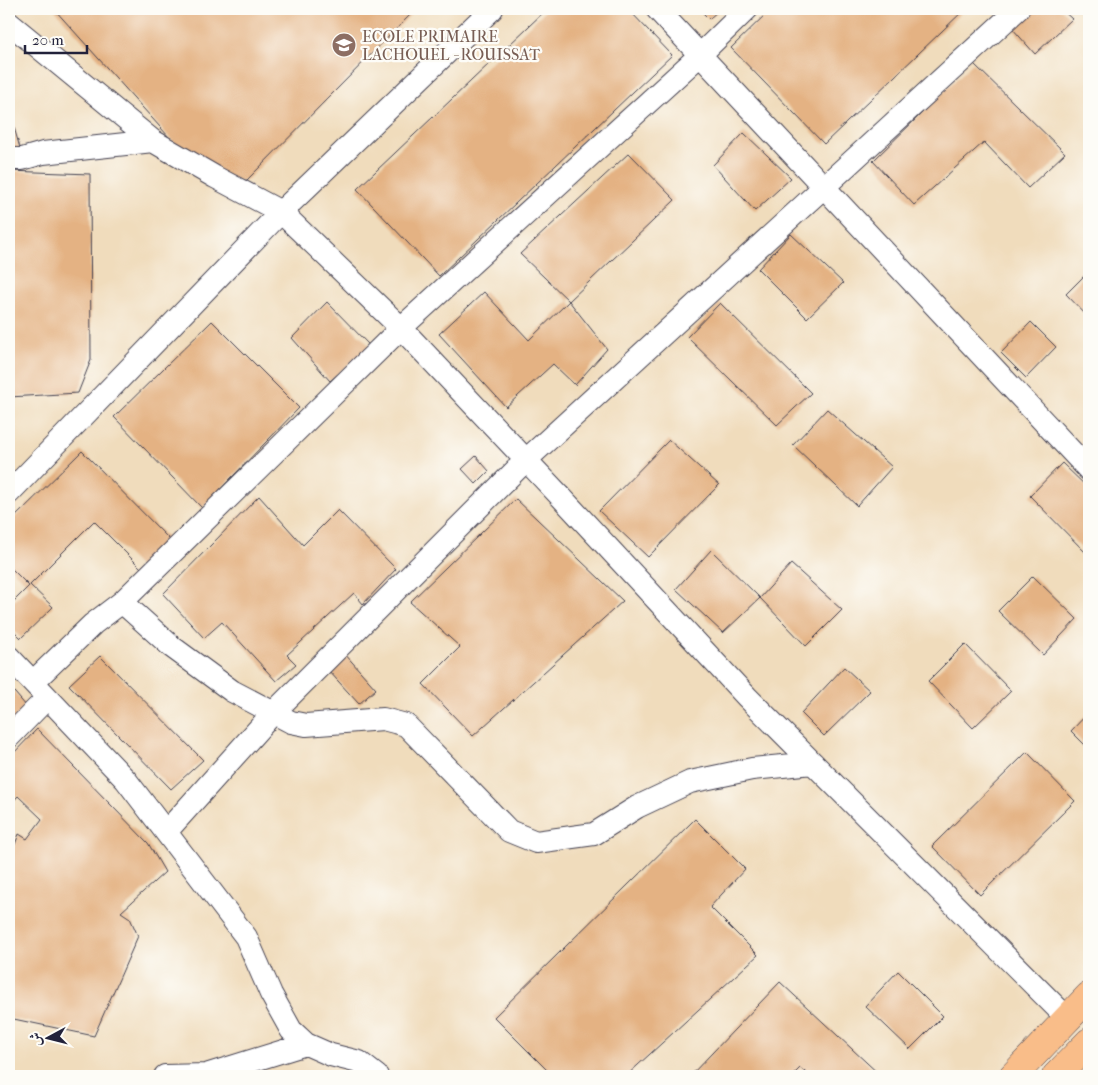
<svg xmlns="http://www.w3.org/2000/svg" width="1098" height="1085" viewBox="0 0 1098 1085" font-family="'IM FELL French Canon',Amiri,serif">
  <style>
    .building { fill: #e4b283 }
    .lines { fill: none; stroke-linecap: round; stroke-linejoin: round }
    .minor-casing { stroke: #413e4e; stroke-width: 24 }
    .major-casing { stroke: #413e4e; stroke-width: 29 }
    .minor { stroke: #fff; stroke-width: 22 }
    .major { stroke: #f9bd89; stroke-width: 28 }
    .labels { text-anchor: middle; stroke-width: 4.5; stroke-linejoin: round; paint-order: stroke }
    .education-label { font-size: 16px; fill: #785e54; stroke: #fdfcf7; text-anchor: start }
  </style>
  <rect width="100%" height="100%" fill="#fdfcf7"/>
  <filter id="ink" filterUnits="userSpaceOnUse"><feTurbulence type="fractalNoise" baseFrequency=".02" numOctaves="2"/><feDisplacementMap in="SourceGraphic" scale="10" xChannelSelector="R" yChannelSelector="G"/><feConvolveMatrix kernelMatrix="1 2 1 2 8 2 1 2 1" color-interpolation-filters="sRGB"/></filter>
  <filter id="wash" filterUnits="userSpaceOnUse"><feTurbulence type="fractalNoise" baseFrequency=".0096" numOctaves="4" result="noise"/><feDisplacementMap in="SourceGraphic" scale="20" xChannelSelector="R" yChannelSelector="G"/><feGaussianBlur stdDeviation="1.12" result="paint"/><feColorMatrix in="noise" values="0 0 0 0 0 0 0 0 0 0 0 0 0 0 0 0 0 1.4 0 .05"/><feComposite in="paint" operator="in"/></filter>
  <g filter="url(#wash)">
    <rect width="100%" height="100%" fill="#f0dcbc"/>
    <g id="blocks">
      <path class="building" d="M 54,9 L 416,9 L 247,180 L 231,182 L 178,147 Z
        M 547,9 L 628,9 L 672,55 L 439,276 L 357,189 Z
        M 699,9 L 720,9 L 709,19 Z
        M 771,9 L 965,9 L 824,144 L 731,48 Z
        M 1032,9 L 1061,9 L 1072,19 L 1035,54 L 1012,28 Z
        M 973,63 L 1065,153 L 1028,188 L 984,142 L 914,205 L 873,161 Z
        M 9,110 L 22,155 L 9,154 Z
        M 744,133 L 791,178 L 755,211 L 713,165 Z
        M 629,153 L 675,200 L 569,301 L 520,254 Z
        M 9,171 L 90,174 L 91,360 L 78,393 L 9,397 Z
        M 791,234 L 843,283 L 807,318 L 758,269 Z
        M 1089,271 L 1089,318 L 1066,294 Z
        M 484,292 L 529,340 L 569,301 L 607,349 L 575,385 L 553,364 L 506,407 L 439,334 Z
        M 327,302 L 370,346 L 330,381 L 292,338 Z
        M 720,303 L 811,393 L 777,425 L 687,337 Z
        M 212,321 L 299,408 L 202,508 L 114,417 Z
        M 1031,322 L 1056,347 L 1026,378 L 1001,353 Z
        M 827,409 L 892,467 L 857,506 L 793,445 Z
        M 669,440 L 719,485 L 648,557 L 599,511 Z
        M 82,451 L 174,544 L 145,572 L 94,521 L 30,585 L 53,607 L 21,638 L 9,626 L 9,606 L 29,586 L 9,566 L 9,523 Z
        M 476,456 L 489,471 L 476,484 L 462,469 Z
        M 1062,463 L 1089,489 L 1089,556 L 1030,496 Z
        M 259,496 L 303,545 L 338,510 L 396,569 L 363,604 L 354,593 L 287,655 L 296,664 L 276,681 L 222,622 L 204,638 L 163,594 Z
        M 516,499 L 623,601 L 473,736 L 423,684 L 460,647 L 410,602 Z
        M 711,550 L 760,598 L 791,564 L 842,610 L 806,646 L 760,598 L 723,633 L 676,589 Z
        M 1033,576 L 1077,619 L 1043,655 L 998,611 Z
        M 965,644 L 1011,691 L 973,728 L 928,681 Z
        M 344,653 L 376,689 L 359,704 L 328,670 Z
        M 100,656 L 203,760 L 171,789 L 69,685 Z
        M 844,667 L 870,691 L 824,736 L 801,713 Z
        M 9,686 L 27,707 L 9,723 Z
        M 1089,712 L 1089,749 L 1071,731 Z
        M 37,729 L 148,843 L 165,872 L 121,912 L 130,918 L 138,936 L 94,1036 L 9,1018 L 9,860 L 19,834 L 27,839 L 42,819 L 18,796 L 9,806 L 9,758 Z
        M 1027,752 L 1075,801 L 980,895 L 932,846 Z
        M 695,819 L 745,869 L 710,907 L 758,955 L 626,1076 L 553,1076 L 494,1017 Z
        M 898,971 L 943,1016 L 910,1049 L 865,1006 Z
        M 780,982 L 881,1076 L 810,1076 L 800,1068 L 792,1076 L 690,1076 Z"/>
    </g>
  </g>
  <g filter="url(#ink)">
    <use href="#blocks" fill-opacity="0" stroke="#413e4e" stroke-width="1"/>
    <g class="lines">
      <defs>
        <path id="minor" d="M 657,9 L 1089,470
          M 9,23 L 153,141 L 215,177 L 281,212 L 401,328 L 562,498 L 747,697 L 1068,1019
          M 9,159 L 22,159 L 43,153 L 153,141
          M 9,493 L 281,212 L 492,9
          M 122,602 L 401,328 L 700,55 L 747,9
          M 9,657 L 126,780 L 246,937 L 271,994 L 291,1030 L 306,1044 L 331,1055 L 359,1062 L 377,1076
          M 33,682 L 93,624 L 122,602 L 172,647 L 232,691 L 291,722 L 306,725 L 383,719 L 406,725 L 509,831 L 536,842 L 594,834 L 637,807 L 690,782 L 752,769 L 813,763
          M 9,737 L 47,698
          M 166,832 L 273,713 L 526,460 L 1018,9
          M 165,1076 L 206,1075 L 306,1044"/>
        <path id="major" d="M 1013,1076 L 1089,996
          M 1056,1076 L 1089,1042"/>
      </defs>
      <use href="#minor" class="minor-casing"/>
      <use href="#major" class="major-casing"/>
      <use href="#minor" class="minor"/>
      <use href="#major" class="major"/>
    </g>
  </g>
  <defs>
    <symbol id="school-disc" viewBox="-11 -11 22 22"><circle r="9.5" fill="#8d6e63" stroke="#fdfcf7"/><path d="M0-5L7-2L0 1L-7-2ZM-4 1L0 2.5L4 1V4Q0 6-4 4Z" fill="#fff"/></symbol>
  </defs>
  <g fill-rule="evenodd">
    <use href="#school-disc" x="330" y="31" width="28" height="28"/>
  </g>
  <g class="labels">
    <g class="education-label">
      <text x="362" y="42">ECOLE PRIMAIRE<tspan x="362" dy="18">LACHOUEL - ROUISSAT</tspan></text>
    </g>
  </g>
  <rect width="1098" height="1085" fill="none" stroke="#fdfcf7" stroke-width="30"/>
  <g transform="translate(48 1038) rotate(263)" stroke="#fdfcf7" stroke-width="4" paint-order="stroke">
  <path d="M0-4L9 19L0 12L-9 19Z" fill="#22223b"/>
  <text y="-8" font-size="14" font-weight="bold" text-anchor="middle" fill="#22223b">ش</text>
  </g>
  <path d="M25 45v8h62v-8" fill="none" stroke="#22223b" stroke-width="2.5"/>
  <text x="32" y="45" font-size="15" fill="#22223b" stroke="#fdfcf7" stroke-width="4" paint-order="stroke">20 m</text>
</svg>
